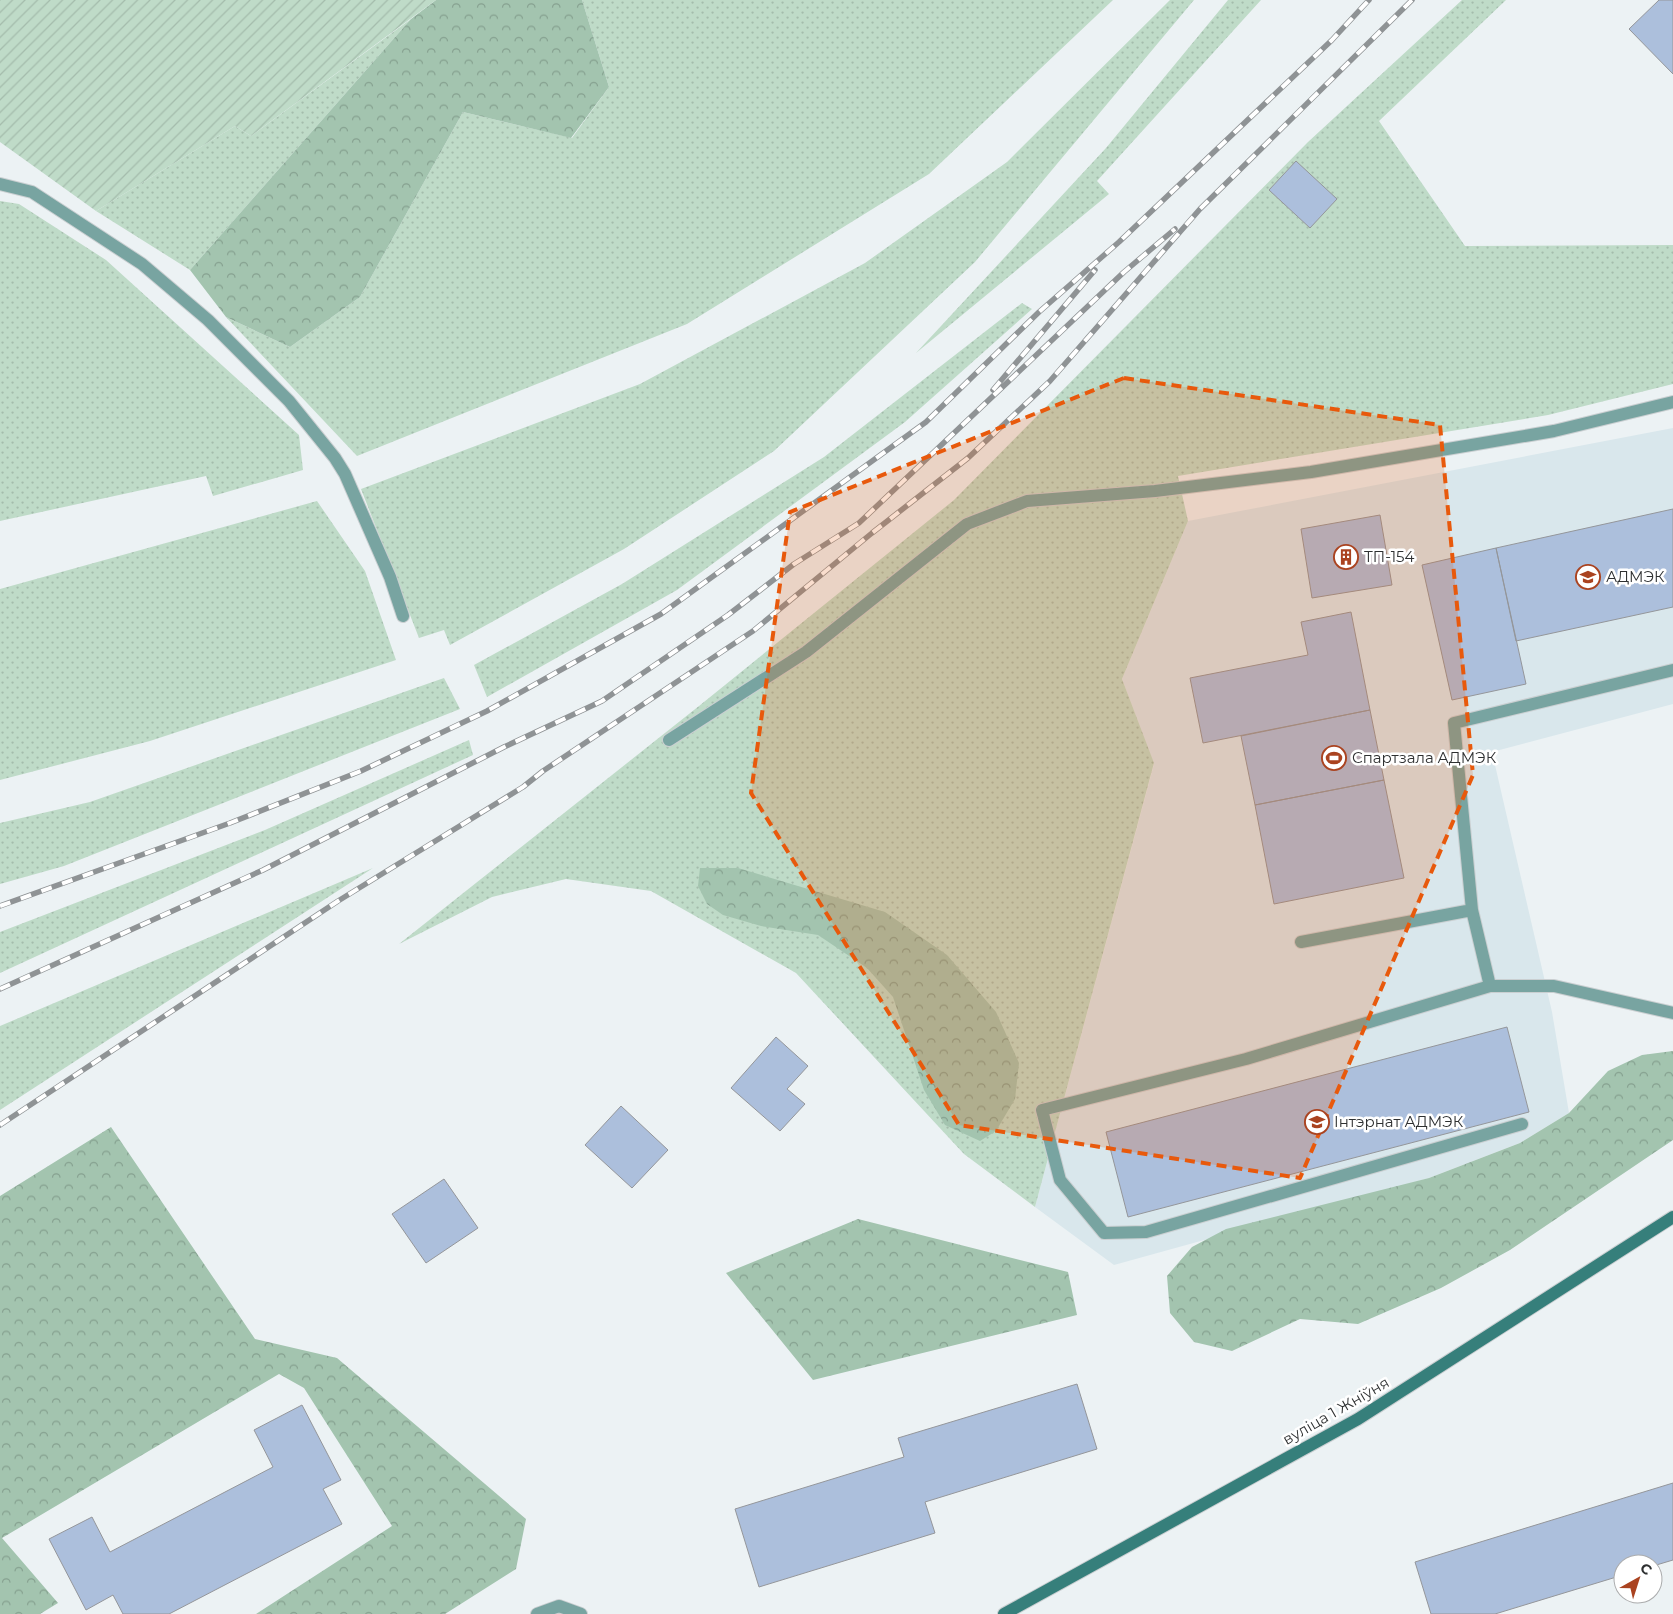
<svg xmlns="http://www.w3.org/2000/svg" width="1673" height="1614" viewBox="0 0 1673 1614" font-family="Montserrat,sans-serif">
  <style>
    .built { fill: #d9e7ec }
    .grass { fill: url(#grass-dots) }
    .forest { fill: url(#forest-crowns) }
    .garden { fill: url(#garden-furrows) }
    .building { fill: #acbfdc; stroke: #94969a }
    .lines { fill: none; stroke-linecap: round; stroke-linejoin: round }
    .service-casing { stroke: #cacfd1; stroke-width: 14 }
    .secondary-casing { stroke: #cacfd1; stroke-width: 14 }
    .service { stroke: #78a4a1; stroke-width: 12 }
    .secondary { stroke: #367f7b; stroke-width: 12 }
    .rail-casing { stroke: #8f9395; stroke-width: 5.5 }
    .rail { stroke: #fff; stroke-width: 4; stroke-dasharray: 11; stroke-linecap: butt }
    .marked { fill: #e8590c; fill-opacity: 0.2; stroke: #e8590c; stroke-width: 4; stroke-dasharray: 10 6; stroke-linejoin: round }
    .labels { text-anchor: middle; stroke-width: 5; stroke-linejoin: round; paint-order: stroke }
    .poi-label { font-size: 15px; fill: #2e3031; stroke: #fff; text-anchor: start }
    .street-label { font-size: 15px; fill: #2e3031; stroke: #fff }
  </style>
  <defs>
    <pattern id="grass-dots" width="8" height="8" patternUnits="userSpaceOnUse" patternTransform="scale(1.25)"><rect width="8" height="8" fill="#bfdbc8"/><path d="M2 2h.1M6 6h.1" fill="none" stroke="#a4bcac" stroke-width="1.8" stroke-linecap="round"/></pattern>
    <pattern id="forest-crowns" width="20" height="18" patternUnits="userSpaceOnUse" patternTransform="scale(1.25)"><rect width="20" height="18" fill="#a3c4af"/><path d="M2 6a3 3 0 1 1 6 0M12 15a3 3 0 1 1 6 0" fill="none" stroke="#85a08f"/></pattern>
    <pattern id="garden-furrows" width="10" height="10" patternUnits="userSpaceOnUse" patternTransform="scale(1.25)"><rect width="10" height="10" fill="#bfdbc8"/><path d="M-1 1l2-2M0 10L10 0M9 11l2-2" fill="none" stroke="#a4bcac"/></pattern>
  </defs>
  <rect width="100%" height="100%" fill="#ecf2f4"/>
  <path class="built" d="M 1673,428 L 1673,704 L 1492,752 L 1552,1012 L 1569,1113 L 1520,1143 L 1429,1178 L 1114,1265 L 1035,1207 L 1154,764 L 1122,679 L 1188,521 Z"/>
  <path class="grass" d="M 582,0 L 1113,0 L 929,174 L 687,324 L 357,456 L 226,317 L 290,347 L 360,297 L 463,112 L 572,138 L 609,87 Z
    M 1170,0 L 1194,0 L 975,262 L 774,451 L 624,549 L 450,645 L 444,630 L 419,638 L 361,489 L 640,384 L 865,263 L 1007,162 Z
    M 1228,0 L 1261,0 L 1097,181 L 1109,194 L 916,353 L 1106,148 Z
    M 1462,0 L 1506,0 L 1379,121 L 1465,246 L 1673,245 L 1673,384 L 1548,415 L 1178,476 L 1188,521 L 1122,679 L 1154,763 L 1035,1207 L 964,1154 L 796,973 L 651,891 L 566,879 L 492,897 L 399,944 L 699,706 L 954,500 L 1308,142 Z
    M 411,19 L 190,270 L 96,211 L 235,126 L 251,136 Z
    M 0,201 L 19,204 L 106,260 L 299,435 L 303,470 L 213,496 L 206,476 L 0,521 Z
    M 1022,303 L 1032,309 L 905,422 L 677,590 L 487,697 L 474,665 L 622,584 L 824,457 Z
    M 317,501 L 365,571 L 396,660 L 150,741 L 0,780 L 0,589 Z
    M 444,678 L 460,709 L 64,866 L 0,884 L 0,823 L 90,802 Z
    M 469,740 L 473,755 L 0,973 L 0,932 L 265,830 Z
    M 373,868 L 0,1110 L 0,1026 Z"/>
  <path class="forest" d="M 436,0 L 582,0 L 609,87 L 571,138 L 463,112 L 360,297 L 290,347 L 226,317 L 190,270 L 411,19 Z
    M 700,868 L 738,868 L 885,912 L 947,955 L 996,1012 L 1019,1063 L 1015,1099 L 996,1131 L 980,1141 L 945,1125 L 924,1090 L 893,997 L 867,968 L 818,935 L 761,926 L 723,915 L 707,904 L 698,886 Z
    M 1673,1051 L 1673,1140 L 1510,1250 L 1441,1288 L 1358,1324 L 1300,1319 L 1232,1351 L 1194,1342 L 1170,1313 L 1167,1276 L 1192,1247 L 1226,1229 L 1429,1178 L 1520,1143 L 1569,1113 L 1608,1071 L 1642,1055 Z
    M 111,1127 L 255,1339 L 337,1358 L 526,1519 L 516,1569 L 445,1614 L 256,1614 L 392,1526 L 304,1388 L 279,1374 L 2,1538 L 58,1603 L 40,1614 L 0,1614 L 0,1196 Z
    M 858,1219 L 1068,1272 L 1077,1315 L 813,1380 L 726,1273 Z"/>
  <path class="garden" d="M 0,0 L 436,0 L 251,136 L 235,126 L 96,211 L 0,142 Z"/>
  <path class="building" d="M 1659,0 L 1673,0 L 1673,74 L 1629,29 Z
    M 1296,161 L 1337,199 L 1310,228 L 1269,190 Z
    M 1673,509 L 1673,607 L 1516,641 L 1496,548 Z
    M 1380,515 L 1392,585 L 1312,598 L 1301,529 Z
    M 1496,548 L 1526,684 L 1452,700 L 1422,565 Z
    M 1351,612 L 1370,710 L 1203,743 L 1190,678 L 1308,655 L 1301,622 Z
    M 1370,710 L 1384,780 L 1255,805 L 1241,736 Z
    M 1384,780 L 1404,878 L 1274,904 L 1255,805 Z
    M 1507,1027 L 1529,1112 L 1128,1217 L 1106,1132 Z
    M 776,1037 L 808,1066 L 787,1089 L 805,1104 L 780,1131 L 731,1088 Z
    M 621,1106 L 668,1150 L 632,1188 L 585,1145 Z
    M 444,1179 L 478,1228 L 426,1263 L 392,1214 Z
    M 1077,1384 L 1097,1449 L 925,1502 L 935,1533 L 759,1587 L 735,1509 L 904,1457 L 898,1438 Z
    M 302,1405 L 341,1480 L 323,1489 L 342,1524 L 169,1614 L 123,1614 L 113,1595 L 86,1610 L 49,1539 L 92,1517 L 110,1552 L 273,1467 L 254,1430 Z
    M 1673,1483 L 1673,1560 L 1653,1566 L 1653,1564 L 1623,1564 L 1623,1575 L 1495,1614 L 1431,1614 L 1415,1562 Z"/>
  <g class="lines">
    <defs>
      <path id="service" d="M 0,184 L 32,192 L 142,264 L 208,320 L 289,401 L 335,458 L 345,474 L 390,577 L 403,616
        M 669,740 L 806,652 L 967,524 L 1027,501 L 1155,491 L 1311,472 L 1554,431 L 1673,402
        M 1301,942 L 1472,910
        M 1490,986 L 1472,910 L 1454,723 L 1673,670
        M 1522,1124 L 1146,1232 L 1104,1233 L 1060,1180 L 1042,1110 L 1246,1059 L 1490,986 L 1554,986 L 1673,1013
        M 537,1614 L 559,1606 L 581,1614"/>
      <path id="secondary" d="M 1004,1614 L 1358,1419 L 1673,1217"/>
    </defs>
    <use href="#service" class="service-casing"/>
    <use href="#secondary" class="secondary-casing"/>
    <use href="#service" class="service"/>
    <use href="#secondary" class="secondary"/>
    <defs>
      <path id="rail" d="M 993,390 L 1095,270
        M 0,906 L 230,823 L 361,771 L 487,711 L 661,614 L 926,422 L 1039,312 L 1119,242 L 1332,40 L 1369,0
        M 0,989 L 263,870 L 504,747 L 602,701 L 728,615 L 794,564 L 859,523 L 1124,272 L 1175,229
        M 0,1125 L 338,901 L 523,787 L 543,771 L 753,631 L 872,533 L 968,458 L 1050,381 L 1200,209 L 1412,0"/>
    </defs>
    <use href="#rail" class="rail-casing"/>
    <use href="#rail" class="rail"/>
  </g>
  <path class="marked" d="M 1124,378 L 1440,425 L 1473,775 L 1300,1178 L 959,1125 L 751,793 L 790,512 Z"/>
  <defs>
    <symbol id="building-ring" viewBox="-11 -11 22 22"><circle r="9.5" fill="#fff" stroke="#aa4320" stroke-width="1.5"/><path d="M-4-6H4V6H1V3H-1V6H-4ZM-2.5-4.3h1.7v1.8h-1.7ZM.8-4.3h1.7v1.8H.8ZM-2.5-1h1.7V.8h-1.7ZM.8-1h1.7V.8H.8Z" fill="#aa4320"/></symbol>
    <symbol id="university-ring" viewBox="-11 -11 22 22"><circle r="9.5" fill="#fff" stroke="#aa4320" stroke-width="1.5"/><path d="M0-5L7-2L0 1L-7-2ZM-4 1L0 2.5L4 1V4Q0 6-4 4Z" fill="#aa4320"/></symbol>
    <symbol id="stadium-ring" viewBox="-11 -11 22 22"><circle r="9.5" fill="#fff" stroke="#aa4320" stroke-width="1.5"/><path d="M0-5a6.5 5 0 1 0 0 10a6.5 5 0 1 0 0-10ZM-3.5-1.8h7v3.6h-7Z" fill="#aa4320"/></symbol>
  </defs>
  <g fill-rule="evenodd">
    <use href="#building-ring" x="1332" y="543" width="28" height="28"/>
    <use href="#university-ring" x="1574" y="563" width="28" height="28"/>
    <use href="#stadium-ring" x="1320" y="744" width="28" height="28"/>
    <use href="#university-ring" x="1303" y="1108" width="28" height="28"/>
  </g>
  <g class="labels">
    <g class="poi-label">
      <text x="1364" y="562">ТП-154</text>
      <text x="1606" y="582">АДМЭК</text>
      <text x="1352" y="763">Спартзала АДМЭК</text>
      <text x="1334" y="1127">Інтэрнат АДМЭК</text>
    </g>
    <g class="street-label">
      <text transform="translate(1336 1411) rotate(-30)" y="5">вуліца 1 Жніўня</text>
    </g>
  </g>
  <g transform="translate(1638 1579) rotate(39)"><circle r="24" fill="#ffffff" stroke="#abacad"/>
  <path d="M0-4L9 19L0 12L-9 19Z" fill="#aa4320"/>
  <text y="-8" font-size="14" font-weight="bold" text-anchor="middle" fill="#2e3031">С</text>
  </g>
</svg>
